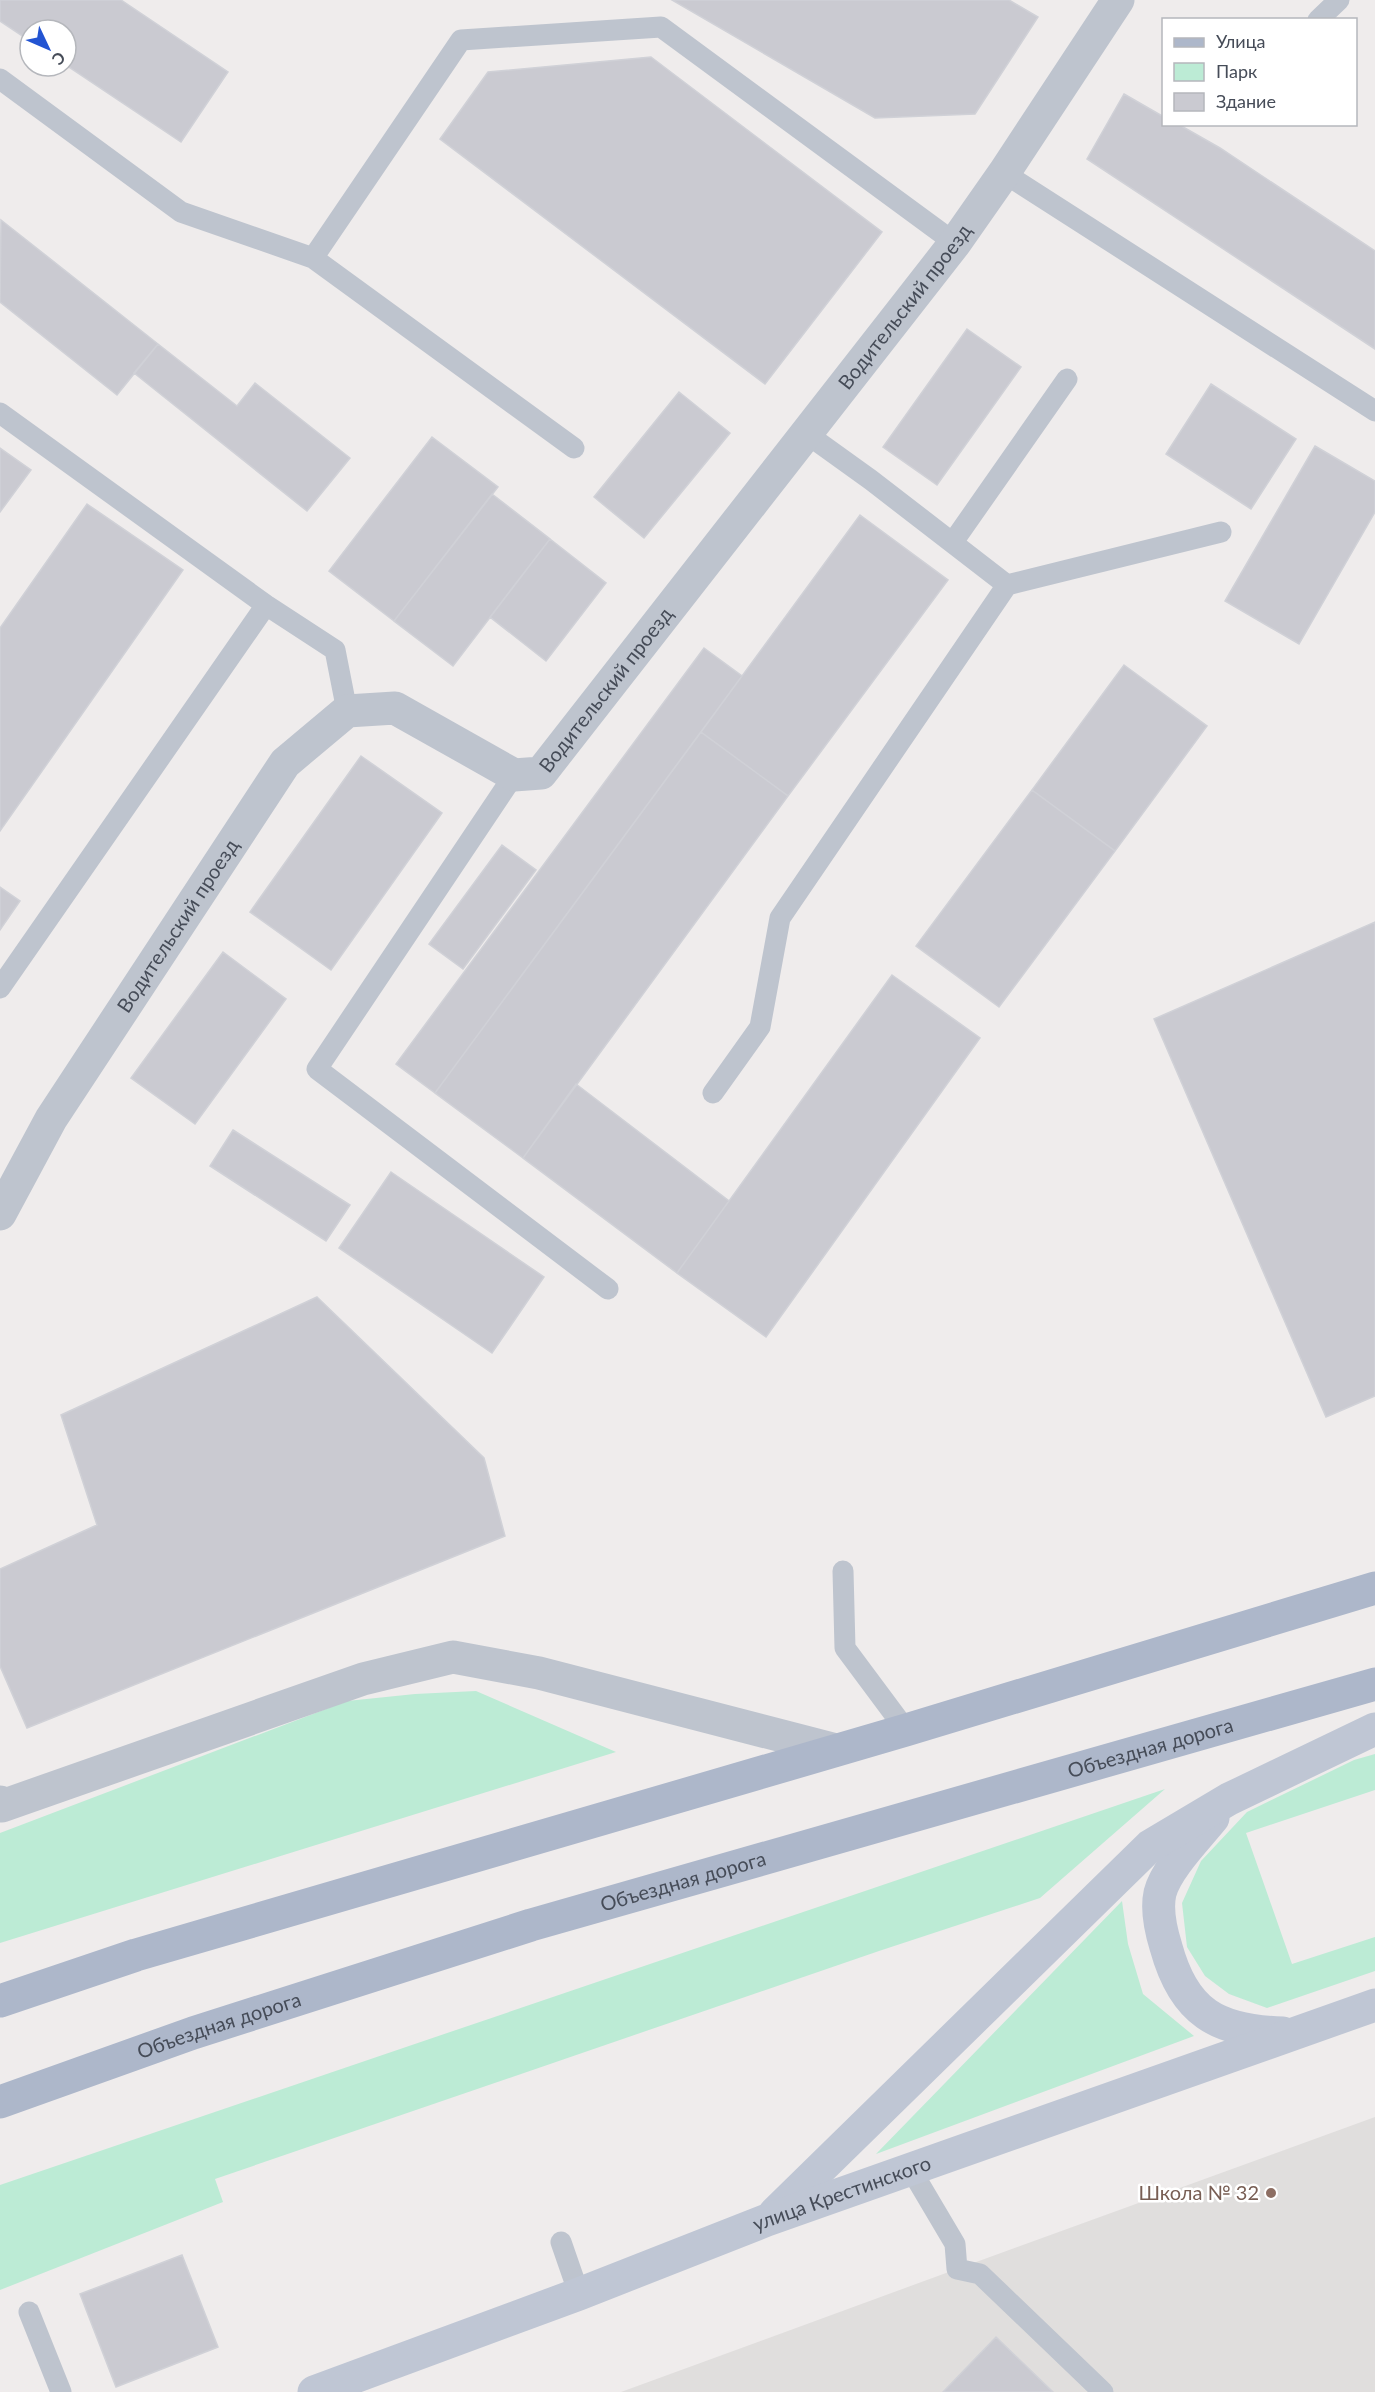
<svg xmlns="http://www.w3.org/2000/svg" width="1375" height="2392" viewBox="0 0 1375 2392" font-family="Lato,sans-serif">
  <style>
    .education { fill: #e0dedd }
    .green { fill: #bcebd5 }
    .building { fill: #cacad1; stroke: #d0d1d7; stroke-width: 1.5 }
    .lines { fill: none; stroke-linecap: round; stroke-linejoin: round }
    .lane { stroke: #bec4ce; stroke-width: 21 }
    .street { stroke: #bec4ce; stroke-width: 33 }
    .secondary { stroke: #bfc6d4; stroke-width: 33 }
    .primary { stroke: #adb7ca; stroke-width: 33 }
    .education-dot { fill: #8d6e63; stroke: #fff; stroke-width: 2 }
    .labels { text-anchor: middle; stroke-width: 5; stroke-linejoin: round; paint-order: stroke }
    .street-label { font-size: 20px; fill: #464c58; stroke: #fff }
    .education-label { font-size: 20px; fill: #785e54; stroke: #fff; text-anchor: end }
  </style>
  <rect width="100%" height="100%" fill="#efecec"/>
  <path class="education" d="M 1375,2117 L 1375,2392 L 621,2392 L 957,2269 Z"/>
  <path class="green" d="M 476,1691 L 616,1752 L 0,1943 L 0,1833 L 347,1701 L 415,1694 Z
    M 1375,1754 L 1375,1790 L 1246,1833 L 1292,1964 L 1375,1937 L 1375,1971 L 1267,2008 L 1229,1994 L 1205,1976 L 1187,1947 L 1182,1903 L 1201,1861 L 1247,1812 L 1354,1760 Z
    M 1165,1789 L 1040,1898 L 879,1951 L 215,2179 L 223,2202 L 0,2290 L 0,2185 Z
    M 1122,1901 L 1128,1944 L 1143,1994 L 1194,2036 L 876,2154 Z"/>
  <path class="building" d="M 0,0 L 121,0 L 228,72 L 181,142 L 66,65 L 66,30 L 30,30 L 30,41 L 0,21 Z
    M 672,0 L 1009,0 L 1038,17 L 975,114 L 875,118 Z
    M 651,57 L 882,232 L 765,384 L 440,139 L 488,72 Z
    M 1124,94 L 1164,117 L 1164,124 L 1178,124 L 1220,148 L 1375,251 L 1375,349 L 1087,159 Z
    M 1,220 L 158,344 L 117,395 L 0,302 Z
    M 967,329 L 1021,367 L 937,485 L 883,447 Z
    M 158,344 L 237,406 L 255,383 L 350,458 L 307,511 L 134,373 Z
    M 1211,384 L 1296,439 L 1251,509 L 1166,454 Z
    M 679,392 L 730,433 L 644,538 L 594,497 Z
    M 432,437 L 498,487 L 394,621 L 329,571 Z
    M 1315,446 L 1375,481 L 1375,512 L 1299,644 L 1225,601 Z
    M 0,448 L 31,470 L 0,512 Z
    M 492,494 L 550,539 L 453,666 L 394,621 Z
    M 87,504 L 183,570 L 0,831 L 0,628 Z
    M 860,515 L 948,580 L 788,796 L 701,732 Z
    M 550,539 L 606,583 L 546,661 L 490,617 Z
    M 704,648 L 742,676 L 435,1093 L 396,1064 Z
    M 1124,665 L 1207,726 L 1115,851 L 1032,790 Z
    M 701,732 L 788,796 L 523,1158 L 435,1093 Z
    M 361,756 L 442,813 L 331,970 L 250,912 Z
    M 1032,790 L 1115,851 L 999,1007 L 916,946 Z
    M 502,845 L 536,870 L 463,969 L 429,944 Z
    M 0,887 L 20,901 L 0,930 Z
    M 1375,922 L 1375,1396 L 1326,1417 L 1154,1019 Z
    M 223,952 L 286,999 L 195,1124 L 131,1078 Z
    M 892,975 L 980,1038 L 766,1337 L 677,1273 Z
    M 576,1084 L 729,1201 L 677,1273 L 523,1158 Z
    M 233,1130 L 350,1205 L 326,1241 L 210,1166 Z
    M 391,1172 L 544,1277 L 492,1353 L 339,1248 Z
    M 317,1297 L 484,1458 L 505,1536 L 27,1728 L 0,1666 L 0,1569 L 97,1525 L 61,1415 Z
    M 182,2255 L 218,2347 L 116,2387 L 80,2294 Z
    M 996,2337 L 1053,2392 L 943,2392 Z"/>
  <g class="lines">
    <path class="lane" d="M 1318,20 L 1339,0
      M 0,79 L 181,212 L 313,258
      M 1004,173 L 1375,411
      M 0,413 L 266,605 L 335,650 L 347,711
      M 807,434 L 871,480 L 1007,585 L 1221,532
      M 574,448 L 313,258 L 461,40 L 661,27 L 955,243
      M 953,542 L 1067,379
      M 514,775 L 317,1069 L 608,1289
      M 0,988 L 266,605
      M 713,1093 L 760,1027 L 780,918 L 1007,585
      M 843,1571 L 845,1648 L 906,1730
      M 910,2168 L 955,2244 L 957,2269 L 980,2274 L 1103,2392
      M 561,2242 L 579,2294
      M 29,2312 L 61,2392"/>
    <g class="street">
      <path id="s1" d="M 0,1214 L 51,1119 L 285,763 L 347,711 L 395,708 L 514,775 L 541,773 L 955,243 L 1004,173 L 1118,0"/>
      <path d="M 0,1802 L 2,1806 L 363,1679 L 453,1657 L 539,1673 L 836,1750"/>
    </g>
    <g class="secondary">
      <path d="M 1213,1818 C 1197,1838 1166,1869 1160,1893 C 1156,1911 1161,1931 1166,1947 C 1184,2013 1217,2031 1283,2033"/>
      <path d="M 775,2213 L 1150,1846 L 1229,1799 L 1375,1729"/>
      <path id="s2" d="M 314,2392 L 579,2294 L 767,2220 L 1375,2005"/>
    </g>
    <g class="primary">
      <path d="M 0,2001 L 136,1955 L 906,1730 L 1375,1588"/>
      <path id="s3" d="M 0,2102 L 193,2033 L 531,1925 L 1375,1684"/>
    </g>
  </g>
  <circle class="education-dot" cx="1271" cy="2193" r="6"/>
  <g class="labels">
    <g class="street-label">
      <text dy="7" stroke="none"><textPath href="#s1" startOffset="1418">Водительский проезд</textPath></text>
      <text dy="7" stroke="none"><textPath href="#s1" startOffset="932">Водительский проезд</textPath></text>
      <text dy="7" stroke="none"><textPath href="#s1" startOffset="339">Водительский проезд</textPath></text>
      <text dy="7" stroke="none"><textPath href="#s3" startOffset="1204">Объездная дорога</textPath></text>
      <text dy="7" stroke="none"><textPath href="#s3" startOffset="718">Объездная дорога</textPath></text>
      <text dy="7" stroke="none"><textPath href="#s3" startOffset="232">Объездная дорога</textPath></text>
      <text dy="7" stroke="none"><textPath href="#s2" startOffset="564">улица Крестинского</textPath></text>
    </g>
    <g class="education-label">
      <text x="1259" y="2200">Школа № 32</text>
    </g>
  </g>
  <rect x="1162" y="18" width="195" height="108" fill="#ffffff" stroke="#b5b7bc" stroke-width="1.5"/>
  <rect x="1174" y="38" width="30" height="9" fill="#adb7ca" stroke="#b5b7bc" stroke-width="1.5"/>
  <text x="1216" y="48" font-size="18" fill="#464c58">Улица</text>
  <rect x="1174" y="63" width="30" height="18" fill="#bcebd5" stroke="#b5b7bc" stroke-width="1.5"/>
  <text x="1216" y="78" font-size="18" fill="#464c58">Парк</text>
  <rect x="1174" y="93" width="30" height="18" fill="#cacad1" stroke="#b5b7bc" stroke-width="1.5"/>
  <text x="1216" y="108" font-size="18" fill="#464c58">Здание</text>
  <g transform="translate(48 48) rotate(134)"><circle r="28" fill="#ffffff" stroke="#b5b7bc" stroke-width="1.5"/>
  <path d="M0-4.5L10 22L0 15L-10 22Z" fill="#2354d2"/>
  <text y="-9" font-size="16" font-weight="bold" text-anchor="middle" fill="#464c58">С</text>
  </g>
</svg>
